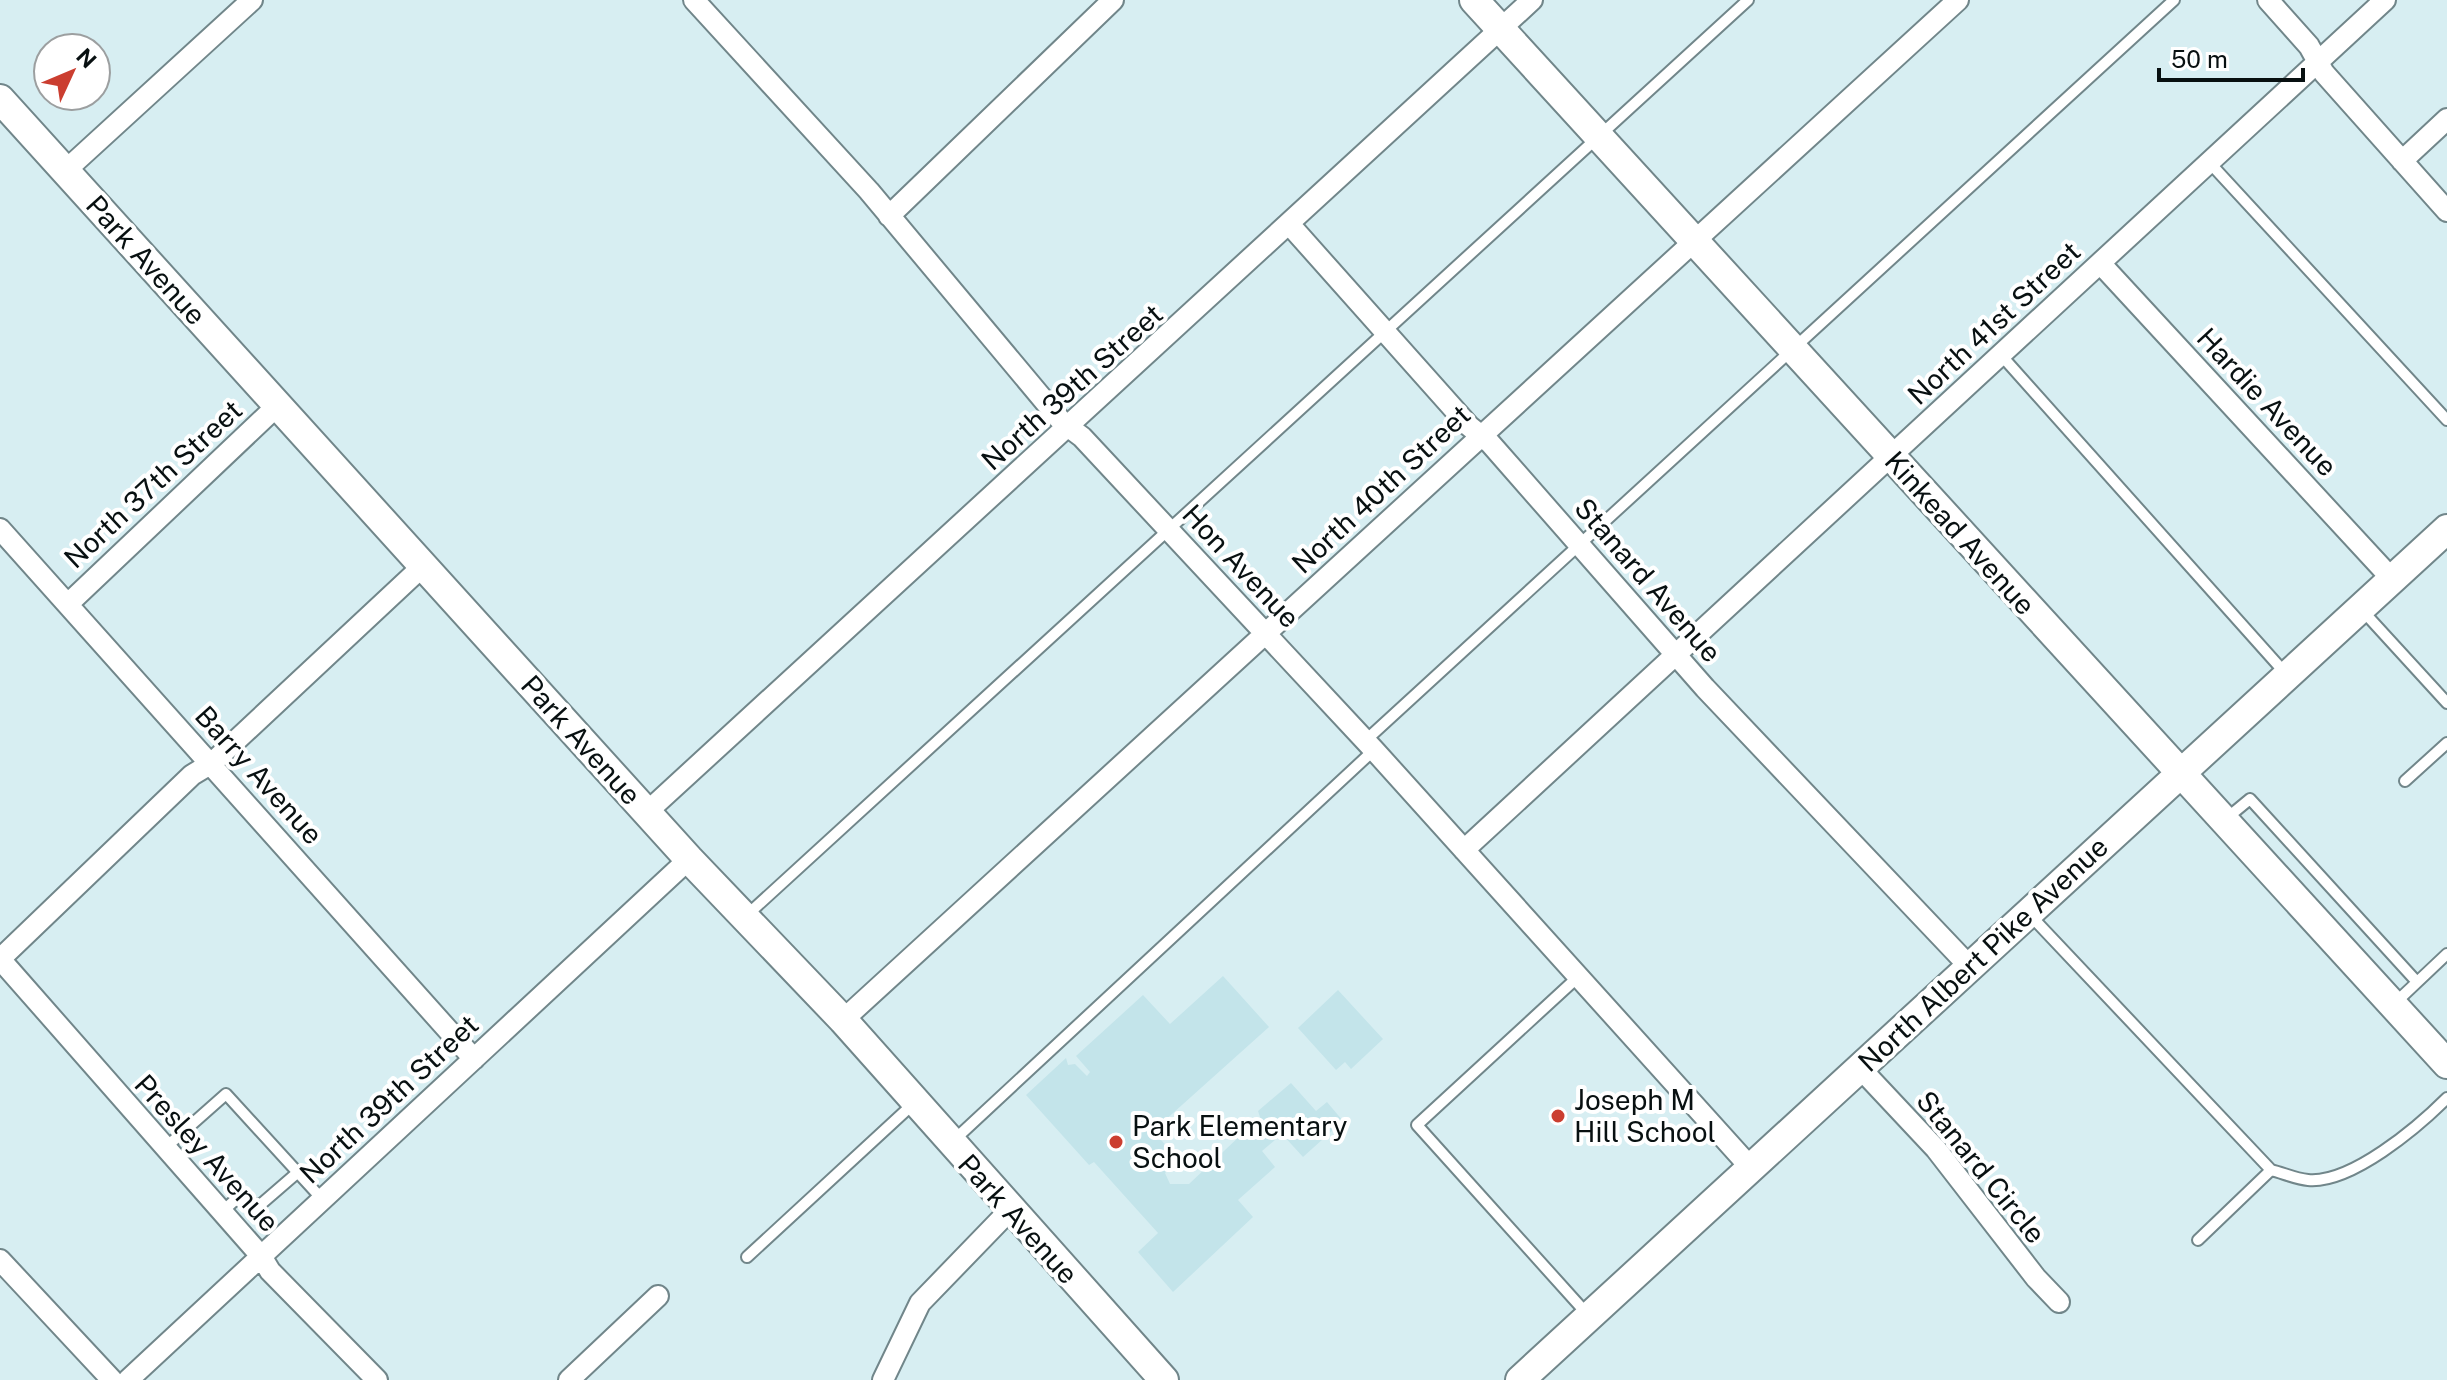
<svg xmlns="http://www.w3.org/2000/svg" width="2447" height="1380" viewBox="0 0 2447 1380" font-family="'Public Sans',sans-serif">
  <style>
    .built { fill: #c3e4ea }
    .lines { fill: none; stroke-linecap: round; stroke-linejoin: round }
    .lane-casing { stroke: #71868a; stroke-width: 14 }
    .street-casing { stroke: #71868a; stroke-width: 24 }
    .secondary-casing { stroke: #71868a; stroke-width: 32 }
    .lane { stroke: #fff; stroke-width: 10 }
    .street { stroke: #fff; stroke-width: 20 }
    .secondary { stroke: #fff; stroke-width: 28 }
    .poi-dot { fill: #cb3e30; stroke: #fff; stroke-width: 3 }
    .labels { text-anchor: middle; stroke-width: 8; stroke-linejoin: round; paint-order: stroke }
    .street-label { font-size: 28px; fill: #081011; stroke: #fff }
    .poi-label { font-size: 28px; fill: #081011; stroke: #fff; text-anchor: start }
  </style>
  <rect width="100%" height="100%" fill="#d7eef2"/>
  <path class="built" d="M 1223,976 L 1269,1027 L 1153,1131 L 1179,1160 L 1165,1173 L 1170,1184 L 1189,1184 L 1260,1117 L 1258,1111 L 1291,1083 L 1316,1111 L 1327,1102 L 1343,1121 L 1303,1157 L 1282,1134 L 1262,1151 L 1275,1167 L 1238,1200 L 1253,1217 L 1173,1292 L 1138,1252 L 1158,1233 L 1094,1162 L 1089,1165 L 1026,1095 L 1066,1058 L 1068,1065 L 1075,1064 L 1087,1076 L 1090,1072 L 1076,1056 L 1143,995 L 1170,1024 Z
    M 1338,990 L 1383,1039 L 1351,1069 L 1345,1062 L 1336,1070 L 1298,1028 Z"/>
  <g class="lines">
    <defs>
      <path id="lane" d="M 2209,162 L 2447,420
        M 2001,355 L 2286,674
        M 2362,610 L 2447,703
        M 1365,741 L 2174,0
        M 2405,781 L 2447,743
        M 2227,818 L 2250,799 L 2417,982
        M 2030,915 L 2271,1170 C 2283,1173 2296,1179 2308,1180 C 2351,1184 2418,1127 2447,1098
        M 746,916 L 1748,0
        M 1579,976 L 1417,1125 L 1588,1315
        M 2394,1004 L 2447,954
        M 952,1142 L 1374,750
        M 165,1148 L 226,1094 L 322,1199
        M 222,1212 L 235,1200 L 260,1205 L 297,1173
        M 2198,1240 L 2271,1170
        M 747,1257 L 913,1104"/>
      <path id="street" d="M 694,0 L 869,191 L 1062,422 L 1082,437 L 1374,750 L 1751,1168
        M 2268,0 L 2309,46 L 2324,73 L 2447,211
        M 2402,161 L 2447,119
        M 65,171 L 252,0
        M 889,216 L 1113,0
        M 1290,225 L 1469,426 L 1490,443 L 1705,688 L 1970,967
        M 2100,263 L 2392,579
        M 0,529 L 474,1059
        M 68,604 L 278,405
        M 647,812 L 1532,0
        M 1464,850 L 2385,0
        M 0,959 L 192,775 L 212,763 L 424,565
        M 0,959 L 261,1256 L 270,1271 L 377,1380
        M 843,1020 L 1958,0
        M 1860,1068 L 1936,1149 L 2036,1278 L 2059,1302
        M 0,1260 L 112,1380
        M 128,1380 L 689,859
        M 569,1380 L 658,1296
        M 883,1380 L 920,1303 L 1009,1211"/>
      <path id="secondary" d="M 1474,0 L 2447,1064
        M 0,99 L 689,859 L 843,1020 L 1164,1380
        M 1520,1380 L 2447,529"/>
    </defs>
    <use href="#lane" class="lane-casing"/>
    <use href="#street" class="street-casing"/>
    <use href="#secondary" class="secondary-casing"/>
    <use href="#lane" class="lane"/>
    <use href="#street" class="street"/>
    <use href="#secondary" class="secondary"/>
  </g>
  <g class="poi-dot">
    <circle cx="1558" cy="1116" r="8"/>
    <circle cx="1116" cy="1142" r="8"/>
  </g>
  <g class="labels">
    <g class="street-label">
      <text transform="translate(146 260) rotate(48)" y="10">Park Avenue</text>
      <text transform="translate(1994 323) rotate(-43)" y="10">North 41st Street</text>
      <text transform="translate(1072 387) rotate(-42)" y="10">North 39th Street</text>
      <text transform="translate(2267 402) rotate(47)" y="10">Hardie Avenue</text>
      <text transform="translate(153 484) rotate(-43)" y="10">North 37th Street</text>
      <text transform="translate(1381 489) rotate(-43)" y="10">North 40th Street</text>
      <text transform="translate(1960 533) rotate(48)" y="10">Kinkead Avenue</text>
      <text transform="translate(1241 566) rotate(47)" y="10">Hon Avenue</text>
      <text transform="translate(1648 580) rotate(49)" y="10">Stanard Avenue</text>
      <text transform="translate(581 740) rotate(48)" y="10">Park Avenue</text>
      <text transform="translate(259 775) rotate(48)" y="10">Barry Avenue</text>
      <text transform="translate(1983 954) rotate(-43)" y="10">North Albert Pike Avenue</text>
      <text transform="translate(389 1099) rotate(-43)" y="10">North 39th Street</text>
      <text transform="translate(207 1153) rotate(48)" y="10">Presley Avenue</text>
      <text transform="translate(1981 1167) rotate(51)" y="10">Stanard Circle</text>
      <text transform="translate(1018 1219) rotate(48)" y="10">Park Avenue</text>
    </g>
    <g class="poi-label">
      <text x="1574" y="1110">Joseph M<tspan x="1574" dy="32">Hill School</tspan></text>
      <text x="1132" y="1136">Park Elementary<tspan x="1132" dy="32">School</tspan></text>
    </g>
  </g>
  <g transform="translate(72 72) rotate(46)"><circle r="38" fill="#ffffff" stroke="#9c9fa0" stroke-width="2"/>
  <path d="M0-6L14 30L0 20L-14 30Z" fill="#cb3e30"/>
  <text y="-12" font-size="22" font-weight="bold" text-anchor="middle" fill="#081011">N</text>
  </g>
  <path d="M2159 68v12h144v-12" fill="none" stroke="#081011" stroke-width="4"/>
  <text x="2171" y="68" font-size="24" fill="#081011" stroke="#ffffff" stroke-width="6" paint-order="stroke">50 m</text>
</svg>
